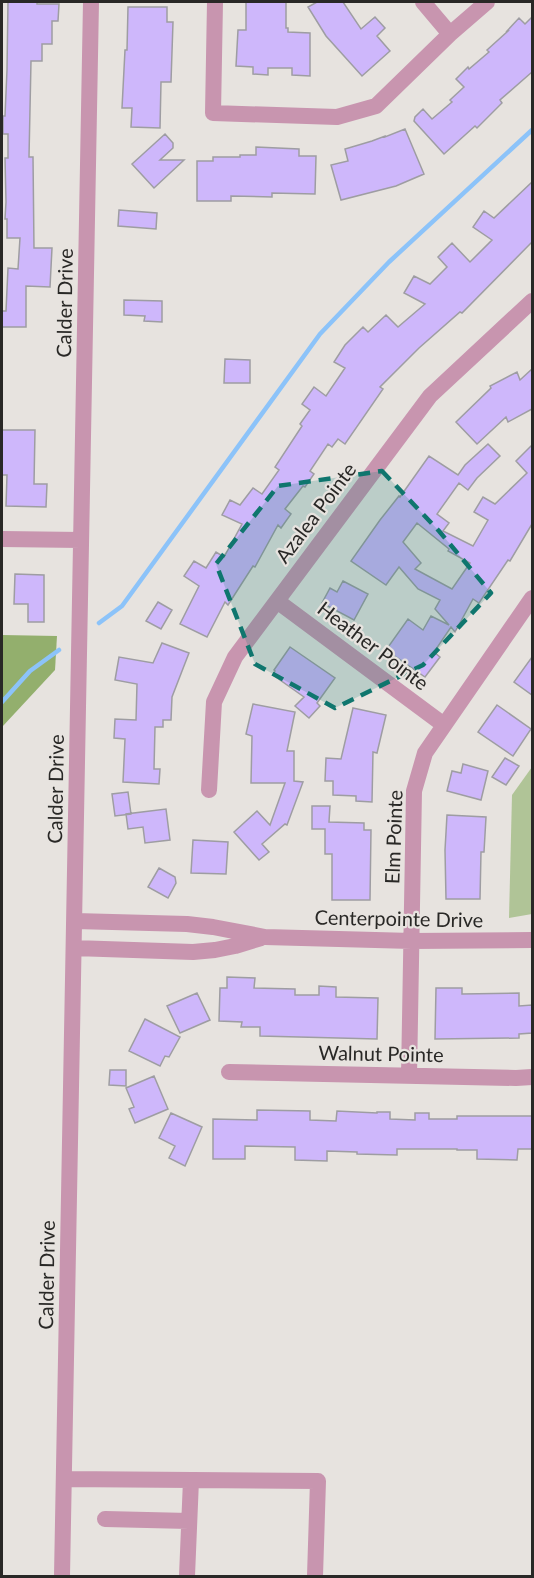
<svg xmlns="http://www.w3.org/2000/svg" width="534" height="1578" viewBox="0 0 534 1578" font-family="Lato,sans-serif">
  <style>
    .green { fill: #b0c497 }
    .forest { fill: #93af6d }
    .lines { fill: none; stroke-linecap: round; stroke-linejoin: round }
    .stream { stroke: #8cc3f9; stroke-width: 4.5 }
    .building { fill: #ceb7fb; stroke: #9e9da2; stroke-width: 1.5; fill-rule: evenodd }
    .minor { stroke: #c895af; stroke-width: 16 }
    .marked { fill: #0f766e; fill-opacity: 0.2; stroke: #0f766e; stroke-width: 4.5; stroke-dasharray: 12 8; stroke-linejoin: round }
    .labels { text-anchor: middle; stroke-width: 4.5; stroke-linejoin: round; paint-order: stroke }
    .street-label { font-size: 20px; fill: #292826; stroke: #e7e3df }
  </style>
  <rect width="100%" height="100%" fill="#e7e3df"/>
  <path class="green" d="M 532,767 L 532,914 L 509,918 L 512,795 Z"/>
  <path class="forest" d="M 2,635 L 57,636 L 55,670 L 2,727 Z"/>
  <g class="lines">
    <path class="stream" d="M 99,623 L 122,606 L 320,334 L 389,262 L 532,130
      M 2,702 L 30,671 L 59,650"/>
  </g>
  <path class="building" d="M 8,2 L 37,2 L 37,4 L 59,4 L 58,21 L 52,21 L 52,44 L 42,44 L 42,61 L 31,61 L 29,157 L 33,157 L 34,248 L 52,248 L 50,287 L 26,286 L 26,327 L 2,327 L 2,311 L 6,311 L 8,268 L 18,269 L 20,238 L 7,238 L 7,219 L 5,219 L 6,202 L 5,158 L 8,158 L 8,134 L 3,134 L 3,116 L 5,116 L 7,70 Z
    M 246,2 L 286,2 L 286,28 L 288,28 L 288,32 L 310,33 L 310,76 L 292,75 L 292,68 L 268,68 L 268,75 L 253,74 L 253,67 L 236,66 L 238,30 L 246,30 Z
    M 317,2 L 343,2 L 361,29 L 375,17 L 385,28 L 377,36 L 390,51 L 362,76 L 326,36 L 308,7 Z
    M 128,7 L 167,7 L 167,22 L 173,22 L 171,82 L 161,82 L 160,128 L 131,127 L 132,108 L 122,108 L 125,50 L 127,50 Z
    M 532,17 L 532,72 L 500,100 L 502,103 L 477,128 L 475,126 L 444,154 L 414,121 L 415,117 L 423,109 L 432,119 L 452,102 L 450,100 L 464,87 L 456,79 L 468,67 L 469,69 L 489,52 L 487,50 L 508,31 L 507,31 L 519,18 L 525,24 Z
    M 405,129 L 424,174 L 396,186 L 341,200 L 331,165 L 348,161 L 345,149 L 372,141 L 385,136 L 385,137 Z
    M 165,134 L 173,143 L 173,148 L 160,160 L 184,160 L 154,188 L 132,164 Z
    M 256,147 L 299,149 L 299,156 L 316,156 L 315,194 L 272,193 L 272,197 L 231,196 L 231,201 L 197,201 L 197,161 L 213,161 L 213,157 L 240,157 L 240,155 L 256,155 Z
    M 532,182 L 532,242 L 462,313 L 460,312 L 419,348 L 380,387 L 383,389 L 345,444 L 338,439 L 332,447 L 328,444 L 310,471 L 314,474 L 305,487 L 303,486 L 285,509 L 291,514 L 281,528 L 278,525 L 255,567 L 253,566 L 228,605 L 225,602 L 207,637 L 180,624 L 199,586 L 184,576 L 194,561 L 206,568 L 216,552 L 224,557 L 242,524 L 222,515 L 230,500 L 240,505 L 253,488 L 262,494 L 279,470 L 275,467 L 302,426 L 300,424 L 310,410 L 302,404 L 314,387 L 326,396 L 345,368 L 334,362 L 345,345 L 363,327 L 368,332 L 386,315 L 398,327 L 425,304 L 404,293 L 414,276 L 430,284 L 447,267 L 438,257 L 452,243 L 470,262 L 492,240 L 473,227 L 484,211 L 494,218 Z
    M 119,210 L 157,213 L 156,229 L 118,226 Z
    M 124,300 L 162,301 L 162,322 L 144,321 L 145,316 L 124,315 Z
    M 225,359 L 250,360 L 250,383 L 224,383 Z
    M 532,369 L 532,409 L 508,422 L 506,417 L 477,444 L 456,422 L 491,388 L 490,386 L 517,372 L 520,380 Z
    M 2,430 L 35,430 L 34,484 L 47,484 L 46,507 L 6,506 L 7,475 L 2,475 Z
    M 488,444 L 500,456 L 477,478 L 468,490 L 459,483 L 437,514 L 449,523 L 443,531 L 473,546 L 488,520 L 474,512 L 483,497 L 495,504 L 527,473 L 516,461 L 532,445 L 532,524 L 510,561 L 508,560 L 479,603 L 473,599 L 455,632 L 451,627 L 434,652 L 440,657 L 425,677 L 386,650 L 408,619 L 423,630 L 431,616 L 449,625 L 435,609 L 440,600 L 418,589 L 399,567 L 386,585 L 351,561 L 380,520 L 399,496 L 400,497 L 429,456 L 458,475 L 465,465 ZM 417,523 L 449,549 L 448,551 L 470,563 L 452,589 L 415,569 L 421,563 L 403,542 Z
    M 15,574 L 44,575 L 44,622 L 28,622 L 28,604 L 14,604 Z
    M 343,581 L 368,594 L 354,620 L 322,603 L 330,588 L 337,592 Z
    M 158,602 L 172,610 L 161,629 L 146,621 Z
    M 162,643 L 189,653 L 172,697 L 171,720 L 163,720 L 163,727 L 155,727 L 154,769 L 160,769 L 159,784 L 123,782 L 125,739 L 114,738 L 115,719 L 136,720 L 137,684 L 115,680 L 119,657 L 153,663 Z
    M 290,647 L 335,678 L 317,703 L 320,706 L 309,718 L 295,706 L 304,697 L 273,675 L 275,671 L 274,670 Z
    M 532,657 L 532,695 L 514,682 Z
    M 253,704 L 295,712 L 287,751 L 294,751 L 294,781 L 303,782 L 287,825 L 285,824 L 262,844 L 269,852 L 259,860 L 234,832 L 257,811 L 270,825 L 285,783 L 251,783 L 252,736 L 246,734 Z
    M 497,705 L 531,729 L 513,756 L 478,732 Z
    M 353,708 L 386,715 L 377,753 L 373,752 L 372,802 L 356,801 L 356,796 L 333,795 L 333,781 L 325,781 L 326,758 L 341,759 Z
    M 505,758 L 519,766 L 506,785 L 492,777 Z
    M 463,764 L 488,771 L 481,800 L 447,791 L 452,771 L 461,773 Z
    M 128,792 L 131,814 L 115,816 L 112,794 Z
    M 312,806 L 330,806 L 329,822 L 364,823 L 364,830 L 371,830 L 370,900 L 332,900 L 332,854 L 325,854 L 325,829 L 312,829 Z
    M 166,809 L 170,840 L 145,843 L 143,827 L 128,829 L 126,814 Z
    M 447,815 L 486,817 L 484,852 L 481,852 L 480,899 L 446,899 L 445,850 Z
    M 193,840 L 228,842 L 226,874 L 191,873 Z
    M 159,868 L 175,877 L 176,883 L 168,898 L 148,887 Z
    M 227,977 L 255,978 L 254,988 L 295,989 L 295,995 L 319,995 L 319,986 L 336,987 L 336,997 L 378,998 L 377,1039 L 260,1036 L 260,1027 L 241,1027 L 242,1022 L 219,1021 L 220,988 L 227,988 Z
    M 436,988 L 462,988 L 462,994 L 519,993 L 519,1006 L 532,1005 L 532,1033 L 519,1034 L 519,1038 L 435,1039 Z
    M 197,993 L 210,1020 L 180,1033 L 167,1006 Z
    M 145,1019 L 180,1037 L 169,1057 L 165,1056 L 160,1066 L 129,1051 Z
    M 110,1070 L 126,1070 L 126,1086 L 109,1085 Z
    M 154,1076 L 168,1109 L 135,1123 L 129,1109 L 134,1107 L 126,1088 Z
    M 257,1110 L 310,1111 L 310,1120 L 336,1121 L 337,1111 L 377,1113 L 377,1112 L 390,1112 L 390,1119 L 415,1120 L 415,1113 L 429,1113 L 429,1119 L 457,1119 L 457,1116 L 532,1116 L 532,1149 L 518,1149 L 517,1160 L 477,1159 L 477,1150 L 457,1150 L 457,1149 L 397,1149 L 397,1155 L 357,1154 L 357,1152 L 327,1151 L 327,1161 L 295,1160 L 295,1147 L 245,1146 L 245,1159 L 213,1159 L 213,1119 L 257,1120 Z
    M 171,1113 L 202,1127 L 185,1166 L 169,1158 L 175,1146 L 159,1138 Z"/>
  <g class="lines">
    <path class="minor" d="M 215,2 L 213,113 L 337,117 L 376,106 L 450,34 L 487,2
      M 423,2 L 450,34
      M 2,539 L 81,540
      M 277,601 L 444,725
      M 209,790 L 214,702 L 235,657 L 430,396 L 532,301
      M 75,921 L 187,924 L 213,927 L 265,937 L 412,941 L 532,940
      M 74,948 L 193,952 L 215,950 L 235,946 L 261,938
      M 229,1072 L 516,1078 L 532,1077
      M 409,1076 L 414,791 L 425,753 L 532,598
      M 64,1479 L 318,1481 L 315,1576
      M 105,1519 L 189,1521
      M 62,1576 L 91,2
      M 187,1576 L 191,1480"/>
  </g>
  <path class="marked" d="M 382,471 L 439,531 L 491,593 L 423,665 L 335,708 L 255,664 L 216,564 L 278,486 Z"/>
  <g class="labels">
    <g class="street-label">
      <text transform="translate(65 303) rotate(-89)" y="7">Calder Drive</text>
      <text transform="translate(316 513) rotate(-53)" y="7">Azalea Pointe</text>
      <text transform="translate(373 646) rotate(37)" y="7">Heather Pointe</text>
      <text transform="translate(56 789) rotate(-89)" y="7">Calder Drive</text>
      <text transform="translate(394 837) rotate(-88)" y="7">Elm Pointe</text>
      <text transform="translate(399 919) rotate(1)" y="7">Centerpointe Drive</text>
      <text transform="translate(381 1054) rotate(1)" y="7">Walnut Pointe</text>
      <text transform="translate(47 1275) rotate(-89)" y="7">Calder Drive</text>
    </g>
  </g>
  <rect width="534" height="1578" fill="none" stroke="#292826" stroke-width="6"/>
</svg>
